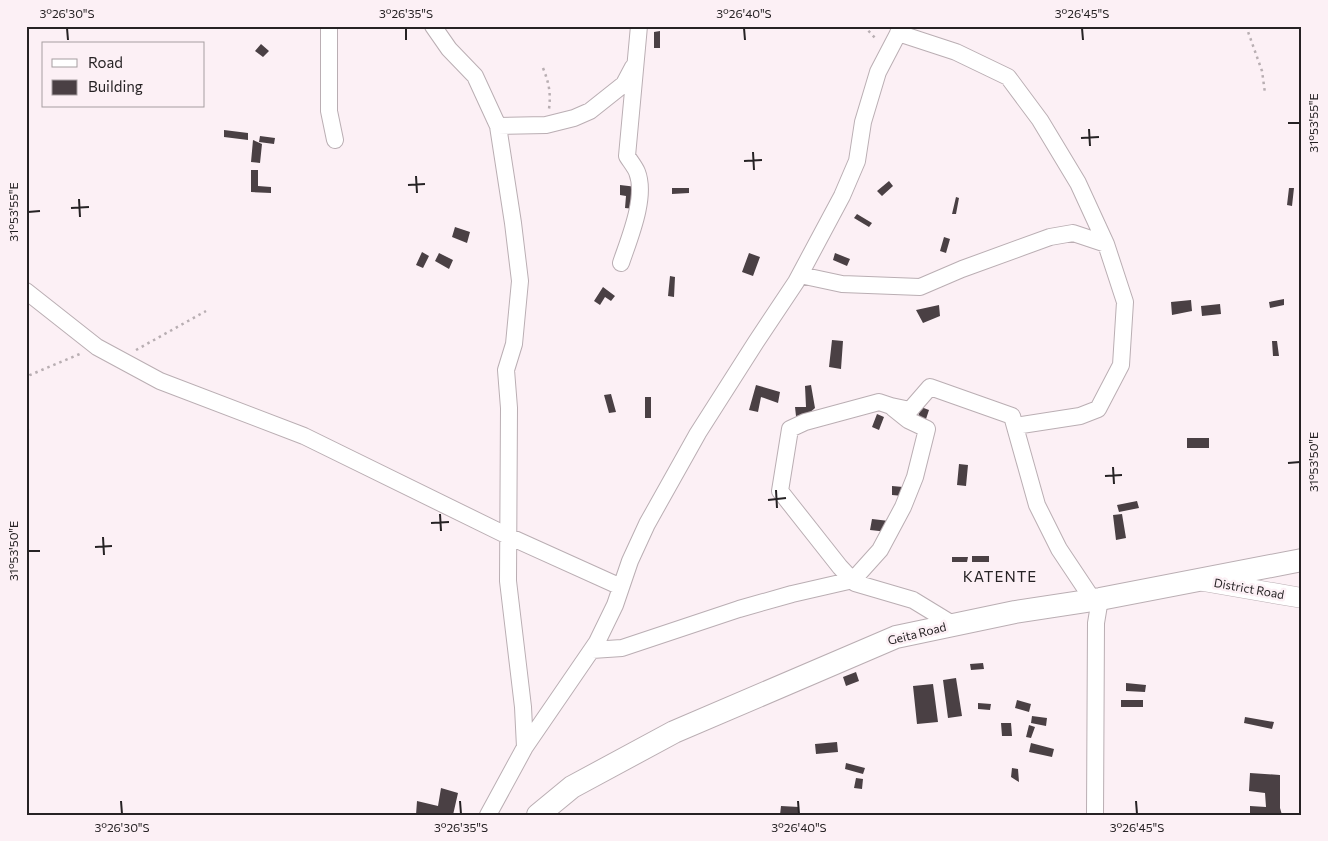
<svg xmlns="http://www.w3.org/2000/svg" width="1328" height="841" viewBox="0 0 1328 841" font-family="Commissioner,sans-serif">
  <style>
    .building { fill: #4a4044 }
    .lines { fill: none; stroke-linecap: round; stroke-linejoin: round }
    .minor-casing { stroke: #baaeb3; stroke-width: 18 }
    .tertiary-casing { stroke: #baaeb3; stroke-width: 21 }
    .secondary-casing { stroke: #baaeb3; stroke-width: 24 }
    .path { stroke: #b8aeb2; stroke-width: 2.5; stroke-dasharray: 2.5 4; stroke-linecap: butt }
    .minor { stroke: #fff; stroke-width: 16 }
    .tertiary { stroke: #fff; stroke-width: 20 }
    .secondary { stroke: #fff; stroke-width: 22 }
    .ticks { fill: none; stroke: #262224; stroke-width: 2 }
    .labels { text-anchor: middle; stroke-width: 5; stroke-linejoin: round; paint-order: stroke }
    .street-label { font-size: 12px; fill: #262224; stroke: #fcf0f5 }
    .quarter-label { font-size: 15px; letter-spacing: 1px; fill: #262224; stroke: #fcf0f5 }
    .neatline { fill: none; stroke: #262224; stroke-width: 2 }
    .ticks-label { font-size: 12px; text-anchor: middle; fill: #262224 }
  </style>
  <rect width="100%" height="100%" fill="#fcf0f5"/>
  <path class="building" d="M 660,31 L 660,48 L 654,48 L 654,32 Z
    M 261,44 L 269,51 L 263,57 L 255,51 Z
    M 224,130 L 248,133 L 248,140 L 224,137 Z
    M 260,136 L 275,138 L 274,144 L 259,142 Z
    M 253,140 L 262,144 L 260,163 L 251,162 Z
    M 251,170 L 258,170 L 258,186 L 271,187 L 271,193 L 251,192 Z
    M 889,181 L 893,186 L 882,196 L 877,191 Z
    M 620,185 L 637,187 L 635,209 L 625,208 L 626,196 L 620,195 Z
    M 672,188 L 689,188 L 689,193 L 672,194 Z
    M 1289,188 L 1294,188 L 1292,206 L 1287,205 Z
    M 956,197 L 959,198 L 956,214 L 952,214 Z
    M 857,214 L 872,223 L 869,227 L 854,218 Z
    M 455,227 L 470,232 L 467,243 L 452,237 Z
    M 944,237 L 950,239 L 946,253 L 940,251 Z
    M 422,252 L 429,256 L 423,268 L 416,265 Z
    M 439,253 L 453,260 L 449,269 L 435,261 Z
    M 749,253 L 760,257 L 753,276 L 742,272 Z
    M 835,253 L 850,259 L 847,266 L 833,260 Z
    M 670,276 L 675,277 L 674,297 L 668,296 Z
    M 603,287 L 615,296 L 611,301 L 605,297 L 600,305 L 594,301 Z
    M 1284,299 L 1284,305 L 1270,308 L 1269,302 Z
    M 1191,300 L 1192,311 L 1172,315 L 1171,302 Z
    M 1220,304 L 1221,314 L 1202,316 L 1201,306 Z
    M 939,305 L 940,316 L 923,323 L 916,310 Z
    M 832,340 L 843,341 L 841,369 L 829,367 Z
    M 1272,341 L 1277,341 L 1279,356 L 1273,356 Z
    M 756,385 L 780,392 L 778,403 L 761,397 L 758,412 L 749,410 Z
    M 811,385 L 815,408 L 807,415 L 796,416 L 795,407 L 806,407 L 805,386 Z
    M 611,394 L 616,412 L 609,413 L 604,395 Z
    M 645,397 L 651,397 L 651,418 L 645,418 Z
    M 921,407 L 929,410 L 925,422 L 917,420 Z
    M 877,414 L 884,417 L 879,430 L 872,427 Z
    M 1187,438 L 1209,438 L 1209,448 L 1187,448 Z
    M 959,464 L 968,465 L 966,486 L 957,485 Z
    M 892,486 L 903,487 L 903,496 L 892,495 Z
    M 1137,501 L 1139,508 L 1119,512 L 1117,505 Z
    M 1122,514 L 1126,538 L 1116,540 L 1113,515 Z
    M 872,519 L 889,521 L 888,532 L 870,530 Z
    M 972,556 L 989,556 L 989,562 L 972,562 Z
    M 952,557 L 968,557 L 967,562 L 952,562 Z
    M 983,663 L 984,669 L 971,670 L 970,664 Z
    M 856,672 L 859,681 L 846,686 L 843,677 Z
    M 956,678 L 962,716 L 948,718 L 943,680 Z
    M 1126,683 L 1146,685 L 1145,692 L 1126,691 Z
    M 933,684 L 938,722 L 917,724 L 913,686 Z
    M 1017,700 L 1031,704 L 1029,712 L 1015,708 Z
    M 1121,700 L 1143,700 L 1143,707 L 1121,707 Z
    M 978,703 L 991,704 L 990,710 L 978,709 Z
    M 1032,716 L 1047,718 L 1046,726 L 1031,723 Z
    M 1245,717 L 1274,722 L 1272,729 L 1244,723 Z
    M 1001,723 L 1011,723 L 1012,736 L 1002,736 Z
    M 1029,725 L 1035,727 L 1031,738 L 1026,737 Z
    M 837,742 L 838,752 L 816,754 L 815,744 Z
    M 1031,743 L 1054,749 L 1052,757 L 1029,752 Z
    M 846,763 L 865,768 L 863,774 L 845,769 Z
    M 1012,768 L 1018,769 L 1019,782 L 1011,777 Z
    M 1250,773 L 1280,775 L 1280,808 L 1282,815 L 1250,815 L 1250,806 L 1266,807 L 1265,793 L 1249,791 Z
    M 856,778 L 863,779 L 862,789 L 854,788 Z
    M 441,788 L 458,793 L 453,815 L 416,815 L 417,801 L 438,806 Z
    M 781,806 L 799,807 L 798,815 L 780,815 Z"/>
  <g class="lines">
    <defs>
      <path id="minor" d="M 329,26 L 329,111 L 335,140
        M 433,26 L 449,49 L 475,76 L 498,126 L 513,223 L 520,281 L 514,344 L 506,370 L 509,408 L 508,581 L 523,707 L 525,747
        M 898,33 L 956,52 L 1008,77 L 1040,120 L 1078,183 L 1106,244 L 1125,302 L 1121,365 L 1098,409 L 1080,416 L 1015,426
        M 498,126 L 546,125 L 574,118 L 590,111 L 624,84 L 633,67
        M 621,263 C 629,239 647,197 637,172 C 635,167 630,161 627,156 L 639,26
        M 800,275 L 842,284 L 920,287 L 962,269 L 1050,237 L 1073,233 L 1106,244
        M 26,291 L 97,347 L 160,381 L 304,436 L 508,536 L 621,587
        M 954,625 L 913,600 L 855,583 L 840,567 L 780,491 L 790,429 L 805,422 L 879,402 L 891,406 L 910,410 L 930,387 L 1012,416 L 1037,505 L 1059,549 L 1093,600
        M 592,650 L 622,648 L 739,609 L 792,594 L 853,580 L 880,550 L 903,507 L 915,477 L 927,429 L 908,420 L 893,408
        M 488,815 L 525,747 L 597,642 L 615,605 L 630,561 L 647,524 L 698,433 L 756,342 L 796,282 L 842,196 L 857,161 L 863,122 L 878,72 L 902,26
        M 1095,815 L 1096,623 L 1100,599"/>
      <path id="tertiary" d="M 1203,581 L 1302,598"/>
      <path id="secondary" d="M 538,815 L 572,787 L 674,732 L 896,637 L 1015,612 L 1100,599 L 1302,560"/>
    </defs>
    <use href="#minor" class="minor-casing"/>
    <use href="#tertiary" class="tertiary-casing"/>
    <use href="#secondary" class="secondary-casing"/>
    <path class="path" d="M 864,26 L 877,40
      M 1246,26 L 1262,71 L 1265,93
      M 543,68 C 549,83 551,93 549,109
      M 136,350 L 206,311
      M 26,381 L 30,375 L 82,353
      M 26,423 L 28,428 L 26,451
      M 26,811 L 28,815"/>
    <use href="#minor" class="minor"/>
    <use href="#tertiary" class="tertiary"/>
    <use href="#secondary" class="secondary"/>
  </g>
  <path class="ticks" d="M 67,28 L 68,40M 406,28 L 406,40M 744,28 L 745,40M 1082,28 L 1083,40M 1288,123 L 1300,123M 1089,129 L 1090,146M 1081,138 L 1099,137M 753,152 L 754,170M 744,161 L 762,160M 416,176 L 417,193M 408,185 L 425,184M 79,199 L 80,217M 71,208 L 89,207M 28,212 L 40,211M 1288,463 L 1300,462M 1113,467 L 1114,484M 1105,476 L 1122,475M 776,490 L 777,508M 768,500 L 786,498M 440,514 L 441,531M 431,523 L 449,522M 103,537 L 104,555M 95,547 L 112,546M 28,551 L 40,551M 121,801 L 122,814M 460,801 L 461,814M 798,801 L 799,814M 1136,801 L 1137,814"/>
  <g class="labels">
    <g class="street-label">
      <text transform="translate(1249 589) rotate(10)" y="4">District Road</text>
      <text transform="translate(917 634) rotate(-14)" y="4">Geita Road</text>
    </g>
    <g class="quarter-label">
      <text x="1000" y="582">KATENTE</text>
    </g>
  </g>
  <rect width="1328" height="841" fill="none" stroke="#fcf0f5" stroke-width="55"/>
  <rect x="42" y="42" width="162" height="65" fill="#fcf0f5" stroke="#a69ea1"/>
  <rect x="52" y="59" width="25" height="8" fill="#ffffff" stroke="#a69ea1"/>
  <text x="88" y="68" font-size="15" fill="#262224">Road</text>
  <rect x="52" y="80" width="25" height="15" fill="#4a4044" stroke="#a69ea1"/>
  <text x="88" y="92" font-size="15" fill="#262224">Building</text>
  <rect x="28" y="28" width="1272" height="786" class="neatline"/>
  <g class="ticks-label">
    <text x="67" y="18">3°26'30"S</text>
    <text x="406" y="18">3°26'35"S</text>
    <text x="744" y="18">3°26'40"S</text>
    <text x="1082" y="18">3°26'45"S</text>
    <text transform="translate(1314 123) rotate(-90)" y="4">31°53'55"E</text>
    <text transform="translate(14 212) rotate(-90)" y="4">31°53'55"E</text>
    <text transform="translate(1314 462) rotate(-90)" y="4">31°53'50"E</text>
    <text transform="translate(14 551) rotate(-90)" y="4">31°53'50"E</text>
    <text x="122" y="832">3°26'30"S</text>
    <text x="461" y="832">3°26'35"S</text>
    <text x="799" y="832">3°26'40"S</text>
    <text x="1137" y="832">3°26'45"S</text>
  </g>
</svg>
